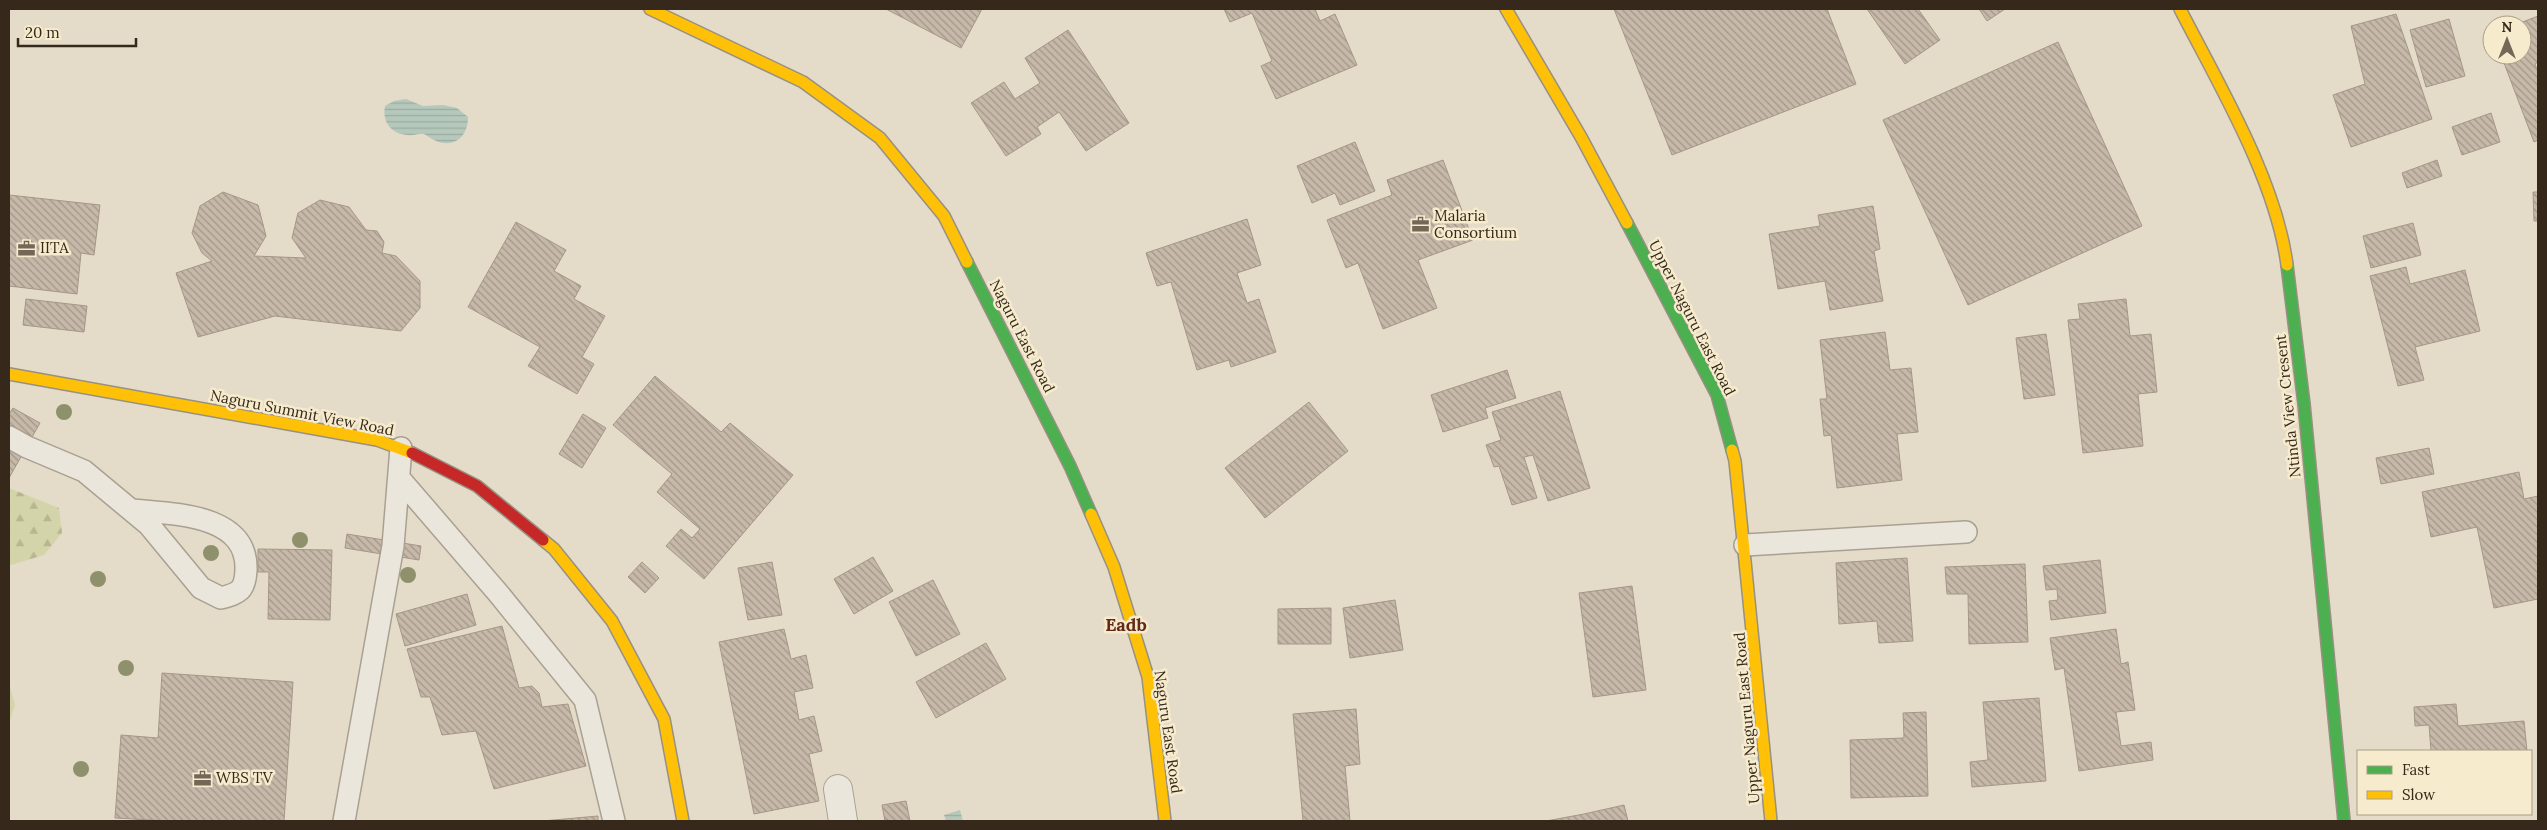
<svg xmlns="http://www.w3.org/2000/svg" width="2547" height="830" viewBox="0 0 2547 830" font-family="Lora,serif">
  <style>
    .forest { fill: url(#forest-firs) }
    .water { fill: url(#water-rules) }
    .building { fill: url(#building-back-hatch); stroke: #a49788 }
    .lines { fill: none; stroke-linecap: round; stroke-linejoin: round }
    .lane-casing { stroke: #a9a092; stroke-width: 24 }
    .street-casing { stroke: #a9a092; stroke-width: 30 }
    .fast-casing { stroke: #989082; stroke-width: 14 }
    .slow-casing { stroke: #989082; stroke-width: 14 }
    .jam-casing { stroke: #989082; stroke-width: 14 }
    .lane { stroke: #ebe6db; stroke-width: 21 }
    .street { stroke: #ebe6db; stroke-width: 28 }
    .fast { stroke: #4caf50; stroke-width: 11 }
    .slow { stroke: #ffc107; stroke-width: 11 }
    .jam { stroke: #c62828; stroke-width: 11 }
    .tree { fill: #8e916c }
    .labels { text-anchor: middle; stroke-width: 5; stroke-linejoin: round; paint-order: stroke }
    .poi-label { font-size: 15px; fill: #36281b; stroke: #f6ebcd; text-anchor: start }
    .street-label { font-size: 15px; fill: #36281b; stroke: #f6ebcd }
    .quarter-label { font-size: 18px; font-weight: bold; fill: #652919; stroke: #f6ebcd }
  </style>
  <defs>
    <pattern id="forest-firs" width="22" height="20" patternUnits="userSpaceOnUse" patternTransform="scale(1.25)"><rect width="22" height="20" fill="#d4d4aa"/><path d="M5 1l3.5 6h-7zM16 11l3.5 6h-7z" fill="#b7b692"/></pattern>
    <pattern id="water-rules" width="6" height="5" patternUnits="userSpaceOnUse" patternTransform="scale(1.25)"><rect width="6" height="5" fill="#b5c8bc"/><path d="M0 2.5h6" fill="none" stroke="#9caca1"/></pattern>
    <pattern id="building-back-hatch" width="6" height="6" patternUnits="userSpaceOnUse" patternTransform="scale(1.25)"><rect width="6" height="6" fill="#c7b9a9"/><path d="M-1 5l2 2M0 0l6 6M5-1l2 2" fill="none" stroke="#a29689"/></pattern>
  </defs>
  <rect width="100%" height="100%" fill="#e4dcc8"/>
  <path class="forest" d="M 9,488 L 59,508 L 62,533 L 44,555 L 11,565 L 9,564 Z
    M 9,683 L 15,705 L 9,723 Z"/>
  <path class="water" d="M 406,99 L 423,106 L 443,105 L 457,108 L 468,117 C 468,138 453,149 434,140 C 431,139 427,135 424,134 C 419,133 413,136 408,135 C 391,134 382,122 385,106 L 394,101 Z
    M 960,810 L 963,821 L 946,821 L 944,815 Z"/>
  <path class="building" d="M 886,9 L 982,9 L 961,48 Z
    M 1224,9 L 1315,9 L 1320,21 L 1335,14 L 1357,65 L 1276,99 L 1261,66 L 1272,61 L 1252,13 L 1230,22 Z
    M 1614,9 L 1827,9 L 1856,84 L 1672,155 Z
    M 1867,9 L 1918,9 L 1940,40 L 1905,64 Z
    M 1979,9 L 2005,9 L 1987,21 Z
    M 2396,14 L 2432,119 L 2351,147 L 2333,95 L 2365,84 L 2351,26 Z
    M 2538,16 L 2538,62 L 2535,64 L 2538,72 L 2538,140 L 2534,142 L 2501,55 L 2522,55 L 2522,25 L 2515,25 Z
    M 2449,19 L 2465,76 L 2426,87 L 2410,30 Z
    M 1068,30 L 1129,123 L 1086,151 L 1059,112 L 1037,127 L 1041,134 L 1006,156 L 971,103 L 1004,82 L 1015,99 L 1040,83 L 1025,58 Z
    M 2058,42 L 2142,226 L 1968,305 L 1883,120 Z
    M 2491,113 L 2500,142 L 2462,155 L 2452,127 Z
    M 1355,142 L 1375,191 L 1340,205 L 1335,193 L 1312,203 L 1297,166 Z
    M 1443,160 L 1473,240 L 1418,260 L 1437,308 L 1383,329 L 1358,263 L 1346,268 L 1327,220 L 1392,195 L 1387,180 Z
    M 2437,160 L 2442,176 L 2407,188 L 2402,173 Z
    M 223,192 L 258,205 L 266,236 L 254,256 L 306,258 L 292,238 L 298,213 L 320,200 L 349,207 L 366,230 L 377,231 L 384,242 L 382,253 L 396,256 L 420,281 L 420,308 L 401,331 L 275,316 L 198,337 L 176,273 L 212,261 L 202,253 L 192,233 L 200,206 Z
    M 2533,192 L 2538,192 L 2538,221 L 2534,221 Z
    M 9,195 L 100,205 L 94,255 L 81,253 L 77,294 L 9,286 Z
    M 1873,206 L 1880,249 L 1874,251 L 1883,301 L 1830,310 L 1825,281 L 1778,289 L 1769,234 L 1820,226 L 1818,215 Z
    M 1247,219 L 1261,265 L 1237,273 L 1247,303 L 1259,299 L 1276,352 L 1231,367 L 1229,360 L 1197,370 L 1171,282 L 1157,286 L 1146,253 Z
    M 516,222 L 566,250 L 554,271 L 581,286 L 574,299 L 605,316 L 582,357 L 594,364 L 577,394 L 528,366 L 540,347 L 468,307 Z
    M 2413,223 L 2421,255 L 2371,268 L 2363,236 Z
    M 2406,267 L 2410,284 L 2465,270 L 2480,331 L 2415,347 L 2424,380 L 2398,386 L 2370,276 Z
    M 26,299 L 87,306 L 84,332 L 23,325 Z
    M 2126,299 L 2130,336 L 2151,334 L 2157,392 L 2138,394 L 2143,446 L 2083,453 L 2068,320 L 2080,319 L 2078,304 Z
    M 1885,332 L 1890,370 L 1911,368 L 1918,432 L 1897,434 L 1902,480 L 1837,488 L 1831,435 L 1824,436 L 1820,399 L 1827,399 L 1820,340 Z
    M 2046,334 L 2055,395 L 2024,399 L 2016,338 Z
    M 1507,370 L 1516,398 L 1485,408 L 1488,418 L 1443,432 L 1431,395 Z
    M 655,376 L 721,432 L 730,423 L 793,475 L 704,579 L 666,546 L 681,529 L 692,538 L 700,529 L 657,492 L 672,474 L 613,425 Z
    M 1560,391 L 1590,488 L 1548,501 L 1533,455 L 1524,457 L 1537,498 L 1512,505 L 1499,466 L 1494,467 L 1486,445 L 1501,440 L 1492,412 Z
    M 1309,402 L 1348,451 L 1265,518 L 1225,468 Z
    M 13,408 L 40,423 L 9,478 L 9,414 Z
    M 583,414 L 606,428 L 582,468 L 559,454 Z
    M 2429,448 L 2434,474 L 2381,484 L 2376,458 Z
    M 2519,472 L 2524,499 L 2538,496 L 2538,599 L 2494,608 L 2477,527 L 2431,537 L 2422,492 Z
    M 347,534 L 421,546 L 419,560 L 345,548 Z
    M 258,549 L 332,550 L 330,620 L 268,619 L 269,572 L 258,572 Z
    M 873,557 L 893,591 L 854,614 L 834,579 Z
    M 1907,558 L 1913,641 L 1879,643 L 1877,621 L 1839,624 L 1836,563 Z
    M 2100,560 L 2106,613 L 2051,620 L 2049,601 L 2058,600 L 2057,589 L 2046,590 L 2043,566 Z
    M 642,562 L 659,578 L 645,593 L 628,577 Z
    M 772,562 L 782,615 L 748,620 L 738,568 Z
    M 2025,564 L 2028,642 L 1969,644 L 1968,594 L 1947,594 L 1945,567 Z
    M 933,580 L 960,634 L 916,656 L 889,602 Z
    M 1632,586 L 1646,690 L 1593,697 L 1579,593 Z
    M 467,594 L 476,625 L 405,646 L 396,614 Z
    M 1395,600 L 1403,650 L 1350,658 L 1343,608 Z
    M 1331,608 L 1331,644 L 1278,644 L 1278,609 Z
    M 502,626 L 519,688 L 532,686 L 539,693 L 542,707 L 568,704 L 586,766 L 494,789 L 476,731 L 442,735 L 430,697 L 421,697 L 407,649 Z
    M 784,629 L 791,659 L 806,655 L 813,688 L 794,692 L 799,720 L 814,716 L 822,751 L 809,754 L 819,801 L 754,814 L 719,642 Z
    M 2116,629 L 2121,664 L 2128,662 L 2135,710 L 2116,712 L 2121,746 L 2151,742 L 2153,760 L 2079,771 L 2064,668 L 2055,670 L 2050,638 Z
    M 986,643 L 1006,679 L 936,718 L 916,682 Z
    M 162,673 L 293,682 L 284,821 L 167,821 L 115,818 L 121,735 L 158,738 Z
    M 2039,698 L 2046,781 L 1972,787 L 1970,762 L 1988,760 L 1983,702 Z
    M 2456,704 L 2458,726 L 2524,721 L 2527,751 L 2431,751 L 2429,725 L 2415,726 L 2414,707 Z
    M 1356,709 L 1360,764 L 1345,766 L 1350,821 L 1303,821 L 1293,714 Z
    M 1926,712 L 1928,796 L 1851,798 L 1850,740 L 1904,738 L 1903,713 Z
    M 906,801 L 910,821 L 885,821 L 882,805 Z
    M 1624,805 L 1628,821 L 1546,821 L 1584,814 Z
    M 598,816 L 598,821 L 542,821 Z"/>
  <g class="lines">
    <defs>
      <path id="lane" d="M 9,437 L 27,447 L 84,471 L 149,525 L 201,588 L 221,598 C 239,593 245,591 246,570 C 248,513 171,514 132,510
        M 399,478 L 498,593 L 585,700 L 614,821
        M 1745,545 L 1966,532
        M 344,821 L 393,546 L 401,448"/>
      <path id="street" d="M 838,789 L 843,821"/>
      <path id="fast" d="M 1627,223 L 1717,395 L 1732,450
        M 967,262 L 1070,466 L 1091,514
        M 2287,265 L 2304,404 L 2344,821"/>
      <path id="slow" d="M 650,9 L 803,82 L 880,138 L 944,216 L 967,262
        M 1506,9 L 1581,137 L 1627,223
        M 2180,9 C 2219,85 2276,180 2287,265
        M 9,374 L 377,440 L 412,453
        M 1732,450 L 1735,461 L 1771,821
        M 1091,514 L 1114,567 L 1148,677 L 1165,821
        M 543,540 L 554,549 L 612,621 L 664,719 L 683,821"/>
      <path id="jam" d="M 412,453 L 477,486 L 543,540"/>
    </defs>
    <use href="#lane" class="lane-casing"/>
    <use href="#street" class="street-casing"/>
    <use href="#fast" class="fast-casing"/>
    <use href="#slow" class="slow-casing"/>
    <use href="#jam" class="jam-casing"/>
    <use href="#lane" class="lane"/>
    <use href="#street" class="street"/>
    <use href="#fast" class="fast"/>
    <use href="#slow" class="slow"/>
    <use href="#jam" class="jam"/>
  </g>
  <g class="tree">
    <circle cx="64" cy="412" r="8"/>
    <circle cx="300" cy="540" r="8"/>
    <circle cx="211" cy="553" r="8"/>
    <circle cx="408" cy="575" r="8"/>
    <circle cx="98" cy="579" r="8"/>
    <circle cx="126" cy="668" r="8"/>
    <circle cx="81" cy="769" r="8"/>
  </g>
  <defs>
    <symbol id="office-bare" viewBox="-9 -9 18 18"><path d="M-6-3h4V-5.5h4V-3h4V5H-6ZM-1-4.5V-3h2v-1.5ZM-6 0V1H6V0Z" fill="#736758" stroke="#f6ebcd" stroke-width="2.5" paint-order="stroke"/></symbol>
  </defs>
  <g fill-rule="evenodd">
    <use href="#office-bare" x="1408" y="212" width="25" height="25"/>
    <use href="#office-bare" x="14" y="236" width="25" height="25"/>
    <use href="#office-bare" x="190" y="766" width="25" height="25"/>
  </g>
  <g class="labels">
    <g class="poi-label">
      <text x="1434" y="221">Malaria<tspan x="1434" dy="17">Consortium</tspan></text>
      <text x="40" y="253">IITA</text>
      <text x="216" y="783">WBS TV</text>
    </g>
    <g class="street-label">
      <text transform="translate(1692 318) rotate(63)" y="5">Upper Naguru East Road</text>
      <text transform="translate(1022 336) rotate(63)" y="5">Naguru East Road</text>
      <text transform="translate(2288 406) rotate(-96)" y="5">Ntinda View Cresent</text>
      <text transform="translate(302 413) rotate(11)" y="5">Naguru Summit View Road</text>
      <text transform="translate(1747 718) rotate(-95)" y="5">Upper Naguru East Road</text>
      <text transform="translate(1168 732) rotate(82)" y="5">Naguru East Road</text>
    </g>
    <g class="quarter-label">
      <text x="1126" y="631">Eadb</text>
    </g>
  </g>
  <rect width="2547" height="830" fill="none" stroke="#36281b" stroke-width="20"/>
  <rect x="2357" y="750" width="175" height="65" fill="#f6ebcd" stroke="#a99d86"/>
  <rect x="2367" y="766" width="25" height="8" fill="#4caf50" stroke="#a99d86"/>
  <text x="2402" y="775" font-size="15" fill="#36281b">Fast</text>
  <rect x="2367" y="791" width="25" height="8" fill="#ffc107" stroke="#a99d86"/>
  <text x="2402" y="800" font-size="15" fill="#36281b">Slow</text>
  <g transform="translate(2507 40)"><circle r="24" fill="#f6ebcd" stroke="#a99d86"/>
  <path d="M0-4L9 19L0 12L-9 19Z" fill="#736758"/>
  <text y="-8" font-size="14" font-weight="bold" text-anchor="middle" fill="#36281b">N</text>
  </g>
  <path d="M18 38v8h118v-8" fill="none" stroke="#36281b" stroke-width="2.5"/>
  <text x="25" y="38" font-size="15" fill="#36281b" stroke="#f6ebcd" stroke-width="4" paint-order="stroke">20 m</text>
</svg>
